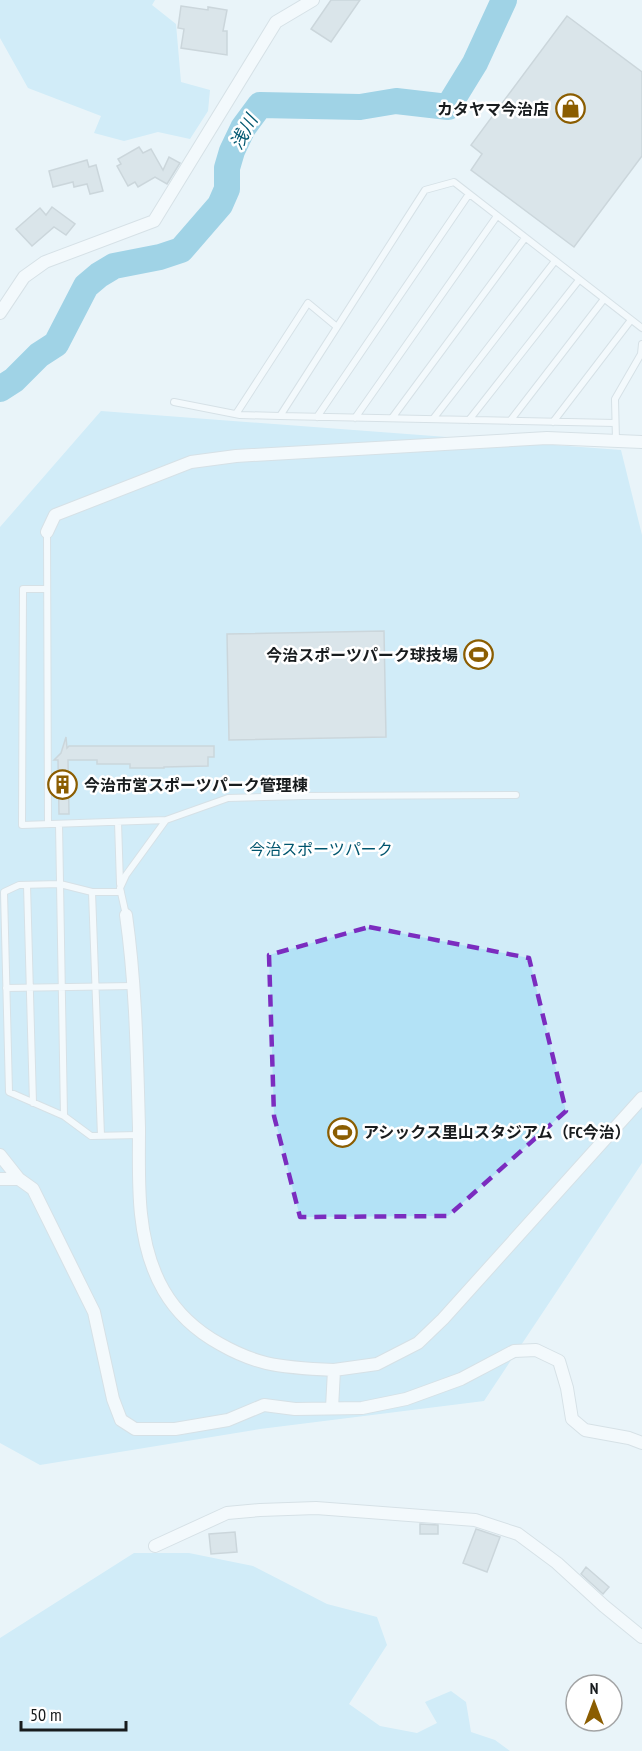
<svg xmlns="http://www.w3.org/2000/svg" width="642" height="1751" viewBox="0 0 642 1751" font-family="'PT Sans Narrow','Noto Sans JP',sans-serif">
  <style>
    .green { fill: #b3e2f6 }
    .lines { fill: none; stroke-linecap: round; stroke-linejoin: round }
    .river { stroke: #48aace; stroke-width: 26 }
    .building { fill: #c7d2d7; stroke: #a7b2b7; stroke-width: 1.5 }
    .lane-casing { stroke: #bfcacf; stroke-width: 8 }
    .street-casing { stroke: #bfcacf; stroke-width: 14 }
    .lane { stroke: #fff; stroke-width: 6 }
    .street { stroke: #fff; stroke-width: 12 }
    .marked { fill: none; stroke: #7b2cbf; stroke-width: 4.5; stroke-dasharray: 12 8; stroke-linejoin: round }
    .labels { text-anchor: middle; stroke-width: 5; stroke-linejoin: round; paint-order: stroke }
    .poi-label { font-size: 16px; font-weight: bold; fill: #181c1e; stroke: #fff; text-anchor: end }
    .park-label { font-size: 16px; fill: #00556e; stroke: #fff }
    .water-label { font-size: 18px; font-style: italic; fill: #045972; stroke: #fff }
  </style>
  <rect width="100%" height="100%" fill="#e9f4f9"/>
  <path class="green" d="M 0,0 L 155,0 L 152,5 L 176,24 L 181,82 L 210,90 L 208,111 L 190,139 L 158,132 L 124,141 L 94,133 L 101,116 L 28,88 L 0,38 Z
    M 101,411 L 621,450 L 642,535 L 642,1163 L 484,1401 L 260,1429 L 40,1465 L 0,1443 L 0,527 Z
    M 134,1553 L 189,1553 L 253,1566 L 327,1604 L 377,1617 L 387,1645 L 349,1704 L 380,1726 L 417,1733 L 437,1723 L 425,1702 L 451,1691 L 466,1702 L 471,1732 L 495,1740 L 510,1751 L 0,1751 L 0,1638 Z"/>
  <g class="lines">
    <path class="river" d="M 0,389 L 14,380 L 39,355 L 56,344 L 86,286 L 99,275 L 114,266 L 160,257 L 181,250 L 220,205 L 227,189 L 227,168 L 232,151 L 243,128 L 260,105 L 360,107 L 396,101 L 448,107 L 475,63 L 504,0"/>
  </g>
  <path class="building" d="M 331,0 L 360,0 L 331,42 L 311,29 Z
    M 181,6 L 208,10 L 208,7 L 227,10 L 223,31 L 227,31 L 227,55 L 181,48 L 184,29 L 178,28 Z
    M 567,16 L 642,72 L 642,156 L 574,247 L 471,170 L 482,154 L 471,145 Z
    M 139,147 L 143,153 L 151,149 L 163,170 L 169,157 L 180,163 L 167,184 L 155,177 L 138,187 L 135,182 L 128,186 L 117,166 L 121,164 L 118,159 Z
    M 87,160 L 89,167 L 96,165 L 103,191 L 90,194 L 87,184 L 74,187 L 73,182 L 53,187 L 49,171 Z
    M 52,207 L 75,224 L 66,235 L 54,227 L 32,246 L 16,229 L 40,208 L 46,215 Z
    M 384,631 L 386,737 L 229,740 L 227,634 Z
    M 66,737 L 67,748 L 69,746 L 214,746 L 214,757 L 208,757 L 208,766 L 164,767 L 164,768 L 130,768 L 130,764 L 97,764 L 97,760 L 68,760 L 69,814 L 59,814 L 58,760 L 54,760 L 61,753 Z
    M 420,1524 L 438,1525 L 438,1534 L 420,1534 Z
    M 476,1529 L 500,1537 L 487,1572 L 463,1563 Z
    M 235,1532 L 237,1552 L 211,1554 L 209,1534 Z
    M 586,1567 L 609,1587 L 603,1594 L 581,1574 Z"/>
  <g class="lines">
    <defs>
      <path id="lane" d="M 174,402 L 240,415 L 280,416
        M 236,414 L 308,303 L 337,327
        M 317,417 L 469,194
        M 355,418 L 497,216
        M 392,418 L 525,238
        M 433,419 L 555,261
        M 469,420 L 579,280
        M 510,421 L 604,299
        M 553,422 L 631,320
        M 615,423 L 280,416 L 425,190 L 454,182 L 642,328
        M 616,441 L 615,399 L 641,354 L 642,344
        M 47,532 L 48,824
        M 47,589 L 23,589 L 22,825 L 166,820 L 126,875 L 120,888 L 126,915
        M 166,820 L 228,798 L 303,796 L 516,795
        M 118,822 L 120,884
        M 59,824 L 64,1116 L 91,1136 L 139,1135
        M 27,885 L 33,1103
        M 92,892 L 101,1136
        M 6,988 L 133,986
        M 64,1116 L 9,1092 L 4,892 L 19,885 L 60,884 L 92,892 L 121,892"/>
      <path id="street" d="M 0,313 L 24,277 L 45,262 L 154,221 L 276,22 L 313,0
        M 47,532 L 55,515 L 191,462 L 236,456 L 547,438 L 642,442
        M 126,915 C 136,985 137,1057 139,1128 C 139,1157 138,1186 141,1214 C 147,1272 169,1316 220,1344 C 234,1352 250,1359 266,1363 C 288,1368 311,1369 334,1370
        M 0,1155 L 19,1179
        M 0,1179 L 19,1179 L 33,1189 L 94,1312 L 113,1399 L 121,1420 L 135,1429 L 175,1429 L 228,1420 L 264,1405 L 295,1409 L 362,1408 L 406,1399 L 461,1379 L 514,1351 L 536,1350 L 559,1361 L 567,1388 L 572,1419 L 585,1430 L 629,1438 L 642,1443
        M 332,1408 L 334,1370 L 377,1364 L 418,1343 L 443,1319 L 642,1098
        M 155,1546 L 227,1513 L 260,1510 L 316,1508 L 475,1520 L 518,1534 L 557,1563 L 604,1606 L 642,1637"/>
    </defs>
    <use href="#lane" class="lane-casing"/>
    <use href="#street" class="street-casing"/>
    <use href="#lane" class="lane"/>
    <use href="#street" class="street"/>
  </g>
  <path d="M0 0H642V1751H0ZM 369,927 L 529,958 L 566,1111 L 448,1216 L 300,1217 L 274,1116 L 269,955 Z" fill="#e9f4f9" fill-opacity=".55" fill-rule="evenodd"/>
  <path class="marked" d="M 369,927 L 529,958 L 566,1111 L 448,1216 L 300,1217 L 274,1116 L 269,955 Z"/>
  <defs>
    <symbol id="shop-ring" viewBox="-11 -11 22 22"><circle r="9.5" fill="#fff" stroke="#8b5d01" stroke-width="1.5"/><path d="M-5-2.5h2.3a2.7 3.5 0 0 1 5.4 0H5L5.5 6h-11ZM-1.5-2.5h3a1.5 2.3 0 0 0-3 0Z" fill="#8b5d01"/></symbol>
    <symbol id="stadium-ring" viewBox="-11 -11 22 22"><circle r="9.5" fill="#fff" stroke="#8b5d01" stroke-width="1.5"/><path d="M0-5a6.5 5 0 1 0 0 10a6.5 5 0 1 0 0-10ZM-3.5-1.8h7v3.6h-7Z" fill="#8b5d01"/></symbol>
    <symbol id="building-ring" viewBox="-11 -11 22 22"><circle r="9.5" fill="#fff" stroke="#8b5d01" stroke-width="1.5"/><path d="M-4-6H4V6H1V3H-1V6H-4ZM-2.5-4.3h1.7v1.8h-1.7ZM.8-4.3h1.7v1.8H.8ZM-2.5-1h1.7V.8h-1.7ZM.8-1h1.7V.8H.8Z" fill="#8b5d01"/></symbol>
  </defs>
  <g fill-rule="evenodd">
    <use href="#shop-ring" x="554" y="92" width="33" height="33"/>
    <use href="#stadium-ring" x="462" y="638" width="33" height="33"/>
    <use href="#building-ring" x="46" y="768" width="33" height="33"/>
    <use href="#stadium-ring" x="326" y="1116" width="33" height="33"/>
  </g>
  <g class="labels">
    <g class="poi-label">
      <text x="549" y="115">カタヤマ今治店</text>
      <text x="458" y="661">今治スポーツパーク球技場</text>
      <text x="84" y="791" text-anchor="start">今治市営スポーツパーク管理棟</text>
      <text x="363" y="1138" text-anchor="start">アシックス里山スタジアム（FC今治）</text>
    </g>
    <g class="park-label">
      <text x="321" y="855">今治スポーツパーク</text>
    </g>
    <g class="water-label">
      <text transform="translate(244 132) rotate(-61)" y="6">浅川</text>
    </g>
  </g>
  <g transform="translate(594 1703)"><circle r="28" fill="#ffffff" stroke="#a3a4a5" stroke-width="1.5"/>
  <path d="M0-4.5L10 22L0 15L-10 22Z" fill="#8b5d01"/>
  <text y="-9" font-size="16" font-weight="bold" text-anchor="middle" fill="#181c1e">N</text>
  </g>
  <path d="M21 1721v9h105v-9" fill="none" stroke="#181c1e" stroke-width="3"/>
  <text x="30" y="1721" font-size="18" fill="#181c1e" stroke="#ffffff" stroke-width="4.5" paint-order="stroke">50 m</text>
</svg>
